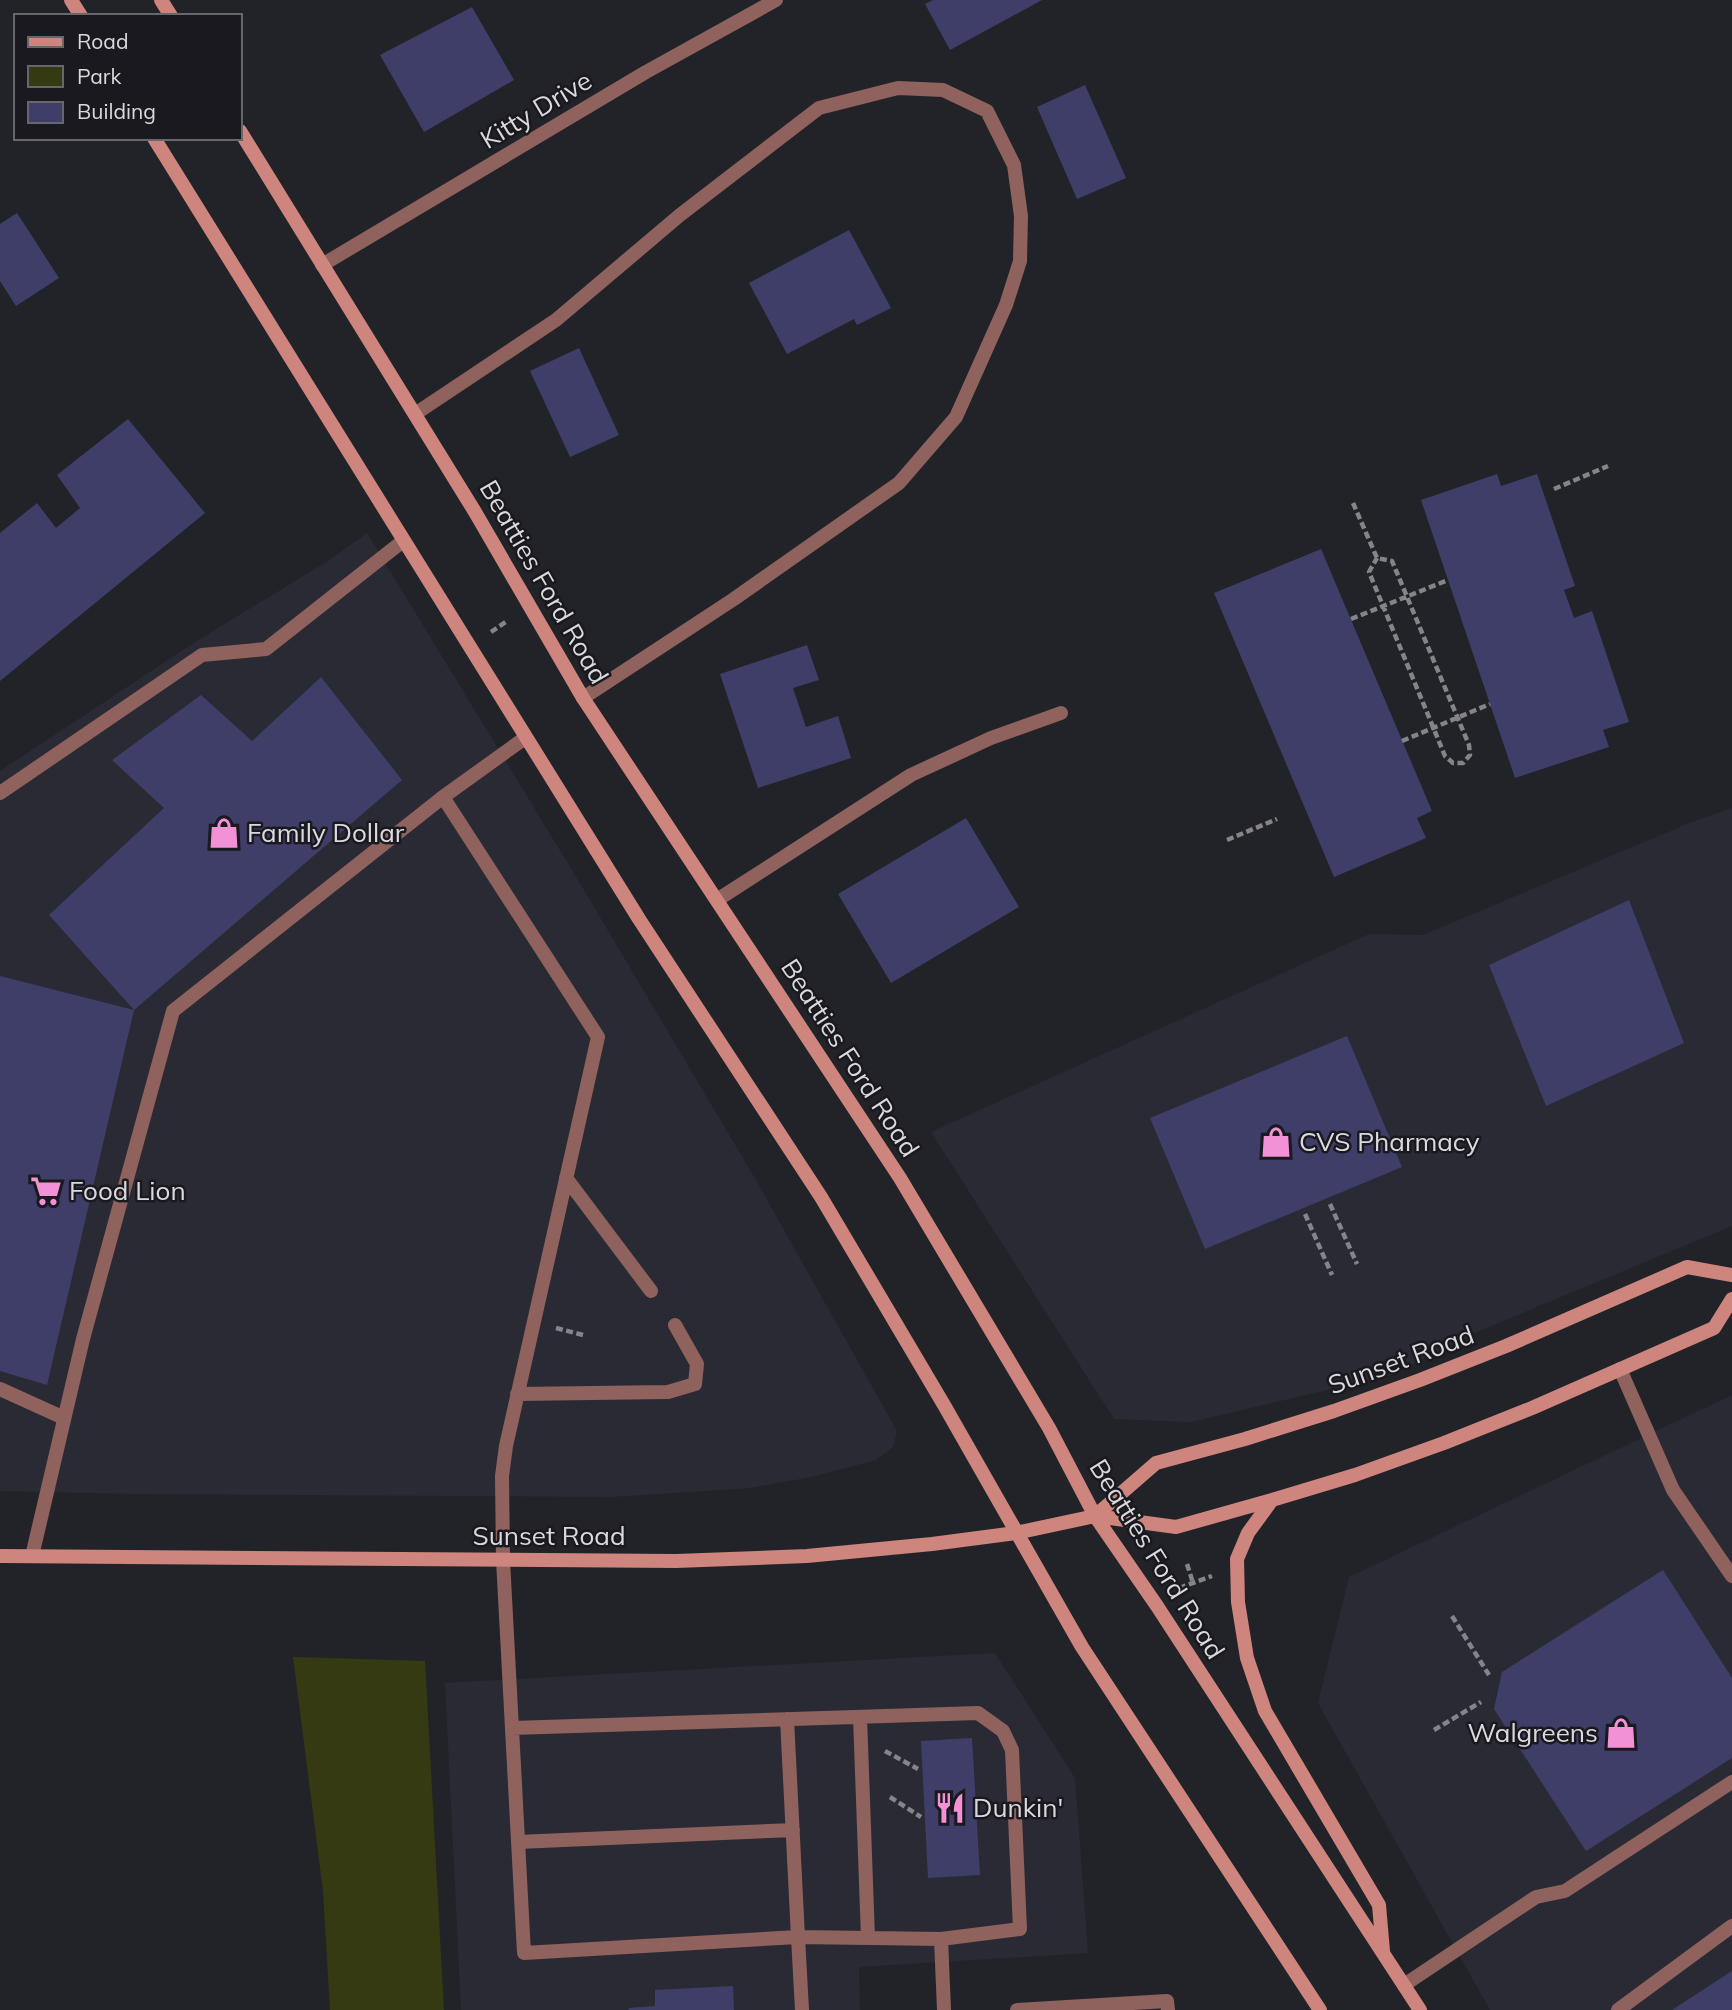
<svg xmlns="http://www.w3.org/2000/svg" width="1732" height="2010" viewBox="0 0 1732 2010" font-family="Mulish,sans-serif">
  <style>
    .built { fill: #2a2a35 }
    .green { fill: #353a12 }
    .building { fill: #3f3e69 }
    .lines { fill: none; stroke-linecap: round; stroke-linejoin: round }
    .path { stroke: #848489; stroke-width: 4.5; stroke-dasharray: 7 3.5; stroke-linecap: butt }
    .lane { stroke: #8f625d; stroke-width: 14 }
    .street { stroke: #8f625d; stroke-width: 14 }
    .secondary { stroke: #cd857d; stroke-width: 14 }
    .labels { text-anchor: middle; stroke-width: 5; stroke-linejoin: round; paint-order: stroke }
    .street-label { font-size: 26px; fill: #dadade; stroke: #19191f }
    .poi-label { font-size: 26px; fill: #dadade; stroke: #19191f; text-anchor: start }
  </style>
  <rect width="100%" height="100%" fill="#222328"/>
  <path class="built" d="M 367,533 L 581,885 L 753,1175 L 897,1431 L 893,1447 L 876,1460 L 812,1477 L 750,1488 L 611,1497 L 138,1494 L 0,1491 L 0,771 L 195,642 L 328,561 Z
    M 1732,808 L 1732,1226 L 1479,1331 L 1391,1375 L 1191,1422 L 1114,1419 L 931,1132 L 1369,934 L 1423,935 L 1692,822 Z
    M 1732,1395 L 1732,2010 L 1490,2010 L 1318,1703 L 1349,1577 Z
    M 995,1653 L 1075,1778 L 1088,1953 L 859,1967 L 860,2010 L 461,2010 L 445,1683 Z"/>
  <path class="green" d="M 293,1657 L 425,1661 L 444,2010 L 330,2010 L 323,1891 Z"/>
  <path class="building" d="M 933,0 L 1042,0 L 950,50 L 925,4 Z
    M 472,7 L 514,80 L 424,132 L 380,55 Z
    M 1085,85 L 1126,178 L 1077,199 L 1037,107 Z
    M 17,213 L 59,278 L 16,306 L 0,281 L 0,224 Z
    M 849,230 L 891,308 L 857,325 L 854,319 L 787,354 L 749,283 Z
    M 579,348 L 619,435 L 570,457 L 530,371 Z
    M 128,419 L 205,513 L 0,681 L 0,533 L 37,503 L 56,528 L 80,508 L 57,475 Z
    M 1497,474 L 1501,486 L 1537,474 L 1575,586 L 1564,590 L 1574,618 L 1592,611 L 1629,722 L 1603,730 L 1609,747 L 1515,778 L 1421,500 Z
    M 1321,549 L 1432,811 L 1417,818 L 1426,838 L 1334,877 L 1214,593 Z
    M 807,645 L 819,680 L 793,688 L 806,727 L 838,716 L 851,758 L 758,788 L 720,674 Z
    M 321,677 L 402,780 L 134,1010 L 49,915 L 164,808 L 112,760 L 201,695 L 252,741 Z
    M 966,818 L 1019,907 L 891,983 L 838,894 Z
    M 1629,900 L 1684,1043 L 1546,1106 L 1489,965 Z
    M 0,976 L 134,1010 L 47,1385 L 0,1371 Z
    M 1347,1036 L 1402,1167 L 1205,1249 L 1150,1118 Z
    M 1663,1570 L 1732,1678 L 1732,1758 L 1586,1851 L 1494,1709 L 1502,1672 Z
    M 972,1738 L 980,1875 L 928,1878 L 921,1741 Z
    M 1732,1971 L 1732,2010 L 1672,2010 Z
    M 733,1986 L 734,2010 L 629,2010 L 628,2008 L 655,2006 L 655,1990 Z"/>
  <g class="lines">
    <path class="path" d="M 1554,489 L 1608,466
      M 1353,503 L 1377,558 L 1392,561 L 1469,745 L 1470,755 L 1463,763 L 1453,763 L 1445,756 L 1369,572 L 1377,558
      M 1351,619 L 1448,580
      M 491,632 L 507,621
      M 1402,741 L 1490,704
      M 1227,840 L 1277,819
      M 1330,1204 L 1357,1264
      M 1305,1214 L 1332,1275
      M 556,1328 L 583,1335
      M 1187,1564 L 1193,1583
      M 1179,1588 L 1212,1576
      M 1452,1616 L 1489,1675
      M 1434,1730 L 1481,1702
      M 885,1751 L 918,1769
      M 890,1797 L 921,1817"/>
    <path class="lane" d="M 415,414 L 556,320 L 680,215 L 819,108 L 898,88 L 943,90 L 987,111 L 1014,165 L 1021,216 L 1020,261 L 1006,305 L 956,417 L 899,483 L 734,599 L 583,698
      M 0,793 L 202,655 L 266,649 L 403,541
      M 443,797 L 598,1037 L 506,1446 L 502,1476 L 503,1560 L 524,1953 L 798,1937 L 802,2010
      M 566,1178 L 651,1291
      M 1620,1369 L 1673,1490 L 1732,1576
      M 0,1389 L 64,1418
      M 517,1394 L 668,1392 L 695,1384 L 697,1364 L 675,1325
      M 32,1556 L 83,1339 L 173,1011 L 443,797 L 525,738
      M 860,1717 L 868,1938
      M 512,1728 L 978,1713 L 1003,1731 L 1012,1750 L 1020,1929 L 941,1939 L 798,1937 L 787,1719
      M 518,1842 L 793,1830
      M 941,1939 L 944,2010
      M 1404,1985 L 1536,1897 L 1565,1891 L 1732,1782
      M 1017,2010 L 1167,2001 L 1168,2010
      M 1618,2010 L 1732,1926"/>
    <path class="street" d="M 322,265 L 646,72 L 776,0
      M 717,900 L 911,775 L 991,738 L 1061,713"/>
    <path class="secondary" d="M 71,0 L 81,16
      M 161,0 L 171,16
      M 240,131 L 475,512 L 583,698 L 900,1178 L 1049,1428 L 1095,1516 L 1157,1606 L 1420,2010
      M 154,138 L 639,919 L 821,1197 L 944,1405 L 1082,1647 L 1320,2010
      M 1272,1500 L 1248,1533 L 1237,1559 L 1238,1602 L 1247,1658 L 1265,1711 L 1379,1905 L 1383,1951
      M 1095,1516 L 1156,1463 L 1245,1439 L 1334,1411 L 1420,1380 L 1506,1346 L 1687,1267 L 1732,1275
      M 0,1556 L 676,1561 L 807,1556 L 932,1544 L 1016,1533 L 1095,1516 L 1176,1527 L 1272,1500 L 1355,1475 L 1444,1443 L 1532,1408 L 1714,1328 L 1732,1299"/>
  </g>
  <defs>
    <symbol id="shop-bare" viewBox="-9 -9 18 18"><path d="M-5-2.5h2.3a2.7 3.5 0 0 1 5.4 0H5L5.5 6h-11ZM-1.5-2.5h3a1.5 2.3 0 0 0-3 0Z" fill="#f391d6" stroke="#19191f" stroke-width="2.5" paint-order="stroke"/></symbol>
    <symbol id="supermarket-bare" viewBox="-9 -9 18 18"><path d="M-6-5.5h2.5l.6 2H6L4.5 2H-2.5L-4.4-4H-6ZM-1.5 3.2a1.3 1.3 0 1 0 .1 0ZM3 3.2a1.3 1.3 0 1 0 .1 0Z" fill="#f391d6" stroke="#19191f" stroke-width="2.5" paint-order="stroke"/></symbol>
    <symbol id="restaurant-bare" viewBox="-9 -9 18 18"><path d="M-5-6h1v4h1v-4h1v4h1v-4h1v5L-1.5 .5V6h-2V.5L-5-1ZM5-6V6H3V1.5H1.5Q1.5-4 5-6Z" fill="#f391d6" stroke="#19191f" stroke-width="2.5" paint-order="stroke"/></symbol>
  </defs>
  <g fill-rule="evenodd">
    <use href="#shop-bare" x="202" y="811" width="44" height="44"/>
    <use href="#shop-bare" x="1254" y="1120" width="44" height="44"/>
    <use href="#supermarket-bare" x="24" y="1169" width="44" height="44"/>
    <use href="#shop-bare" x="1599" y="1711" width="44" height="44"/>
    <use href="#restaurant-bare" x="928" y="1786" width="44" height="44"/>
  </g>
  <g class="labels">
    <g class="street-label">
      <text transform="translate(536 110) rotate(-31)" y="9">Kitty Drive</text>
      <text transform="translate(544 582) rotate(60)" y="9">Beatties Ford Road</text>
      <text transform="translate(850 1058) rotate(57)" y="9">Beatties Ford Road</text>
      <text transform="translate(1401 1360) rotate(-20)" y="9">Sunset Road</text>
      <text x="549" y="1545">Sunset Road</text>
      <text transform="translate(1157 1559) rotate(58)" y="9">Beatties Ford Road</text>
    </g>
    <g class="poi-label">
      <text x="247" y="842">Family Dollar</text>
      <text x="1299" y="1151">CVS Pharmacy</text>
      <text x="69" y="1200">Food Lion</text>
      <text x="1598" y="1742" text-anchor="end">Walgreens</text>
      <text x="973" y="1817">Dunkin'</text>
    </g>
  </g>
  <rect x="14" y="14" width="228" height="126" fill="#19191f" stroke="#66666b" stroke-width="2"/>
  <rect x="28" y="37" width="35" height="10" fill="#cd857d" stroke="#66666b" stroke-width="2"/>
  <text x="77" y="49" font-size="21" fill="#dadade">Road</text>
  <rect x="28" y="66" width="35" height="21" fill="#353a12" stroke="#66666b" stroke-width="2"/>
  <text x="77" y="84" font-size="21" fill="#dadade">Park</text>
  <rect x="28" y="102" width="35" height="21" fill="#3f3e69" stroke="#66666b" stroke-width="2"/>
  <text x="77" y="119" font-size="21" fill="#dadade">Building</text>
</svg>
